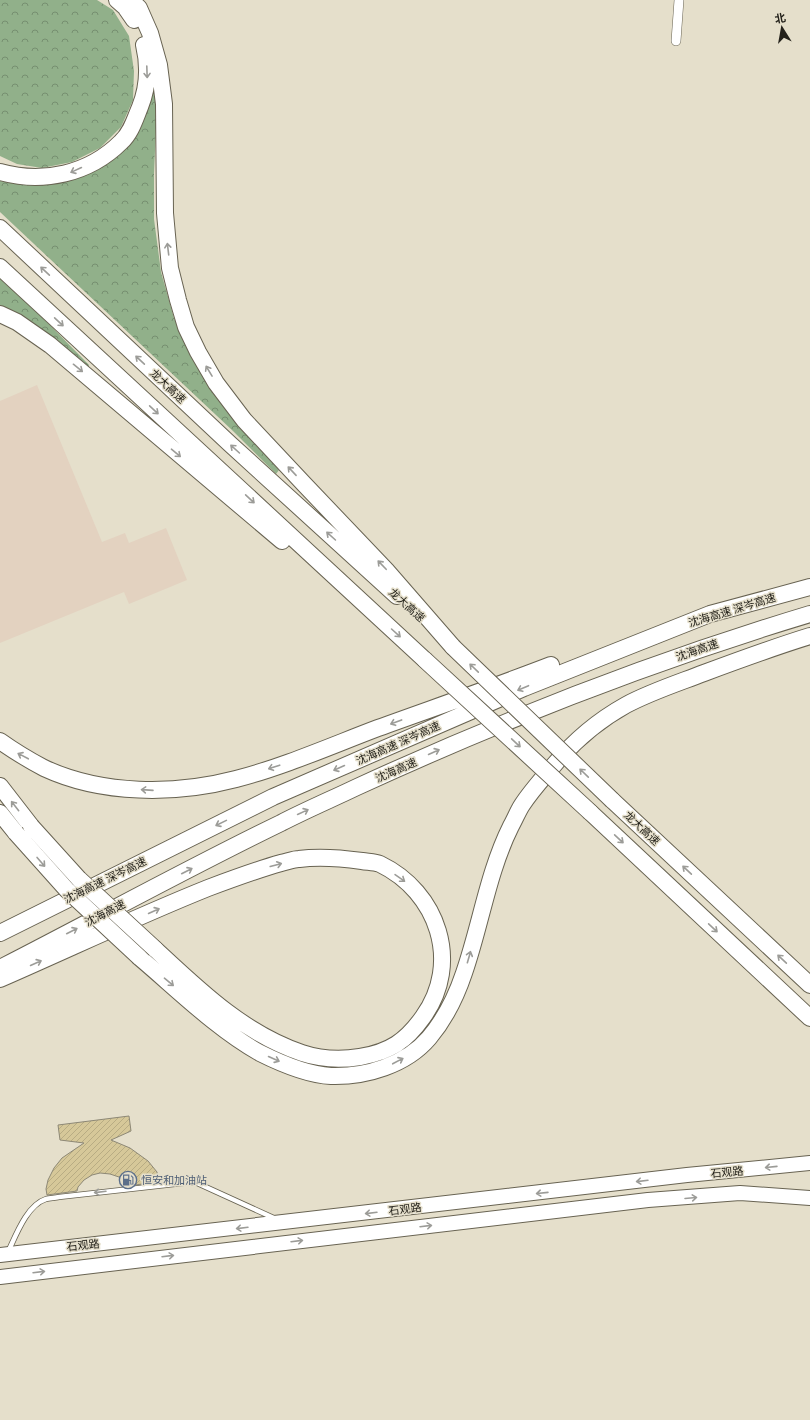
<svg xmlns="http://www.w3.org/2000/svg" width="810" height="1420" viewBox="0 0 810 1420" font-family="Overpass,'Noto Sans SC',sans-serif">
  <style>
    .commercial { fill: #e3d2c0 }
    .forest { fill: url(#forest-crowns) }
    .building { fill: url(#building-hatch); stroke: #8d8876 }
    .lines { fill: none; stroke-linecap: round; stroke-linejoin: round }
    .service-casing { stroke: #686352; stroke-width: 6 }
    .minor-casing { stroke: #686352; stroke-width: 10 }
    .primary-casing { stroke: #686352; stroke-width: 16 }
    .motorway-casing { stroke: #686352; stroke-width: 18 }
    .service { stroke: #fff; stroke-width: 4.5 }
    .minor { stroke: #fff; stroke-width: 9 }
    .primary { stroke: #fff; stroke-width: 14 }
    .motorway { stroke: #fff; stroke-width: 16 }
    .motorway-bridge-casing { stroke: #686352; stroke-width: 18; stroke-linecap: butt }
    .motorway-bridge { stroke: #fff; stroke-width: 16 }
    .oneway { stroke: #9c9c98 }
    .labels { text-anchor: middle; stroke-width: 3; stroke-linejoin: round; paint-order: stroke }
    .street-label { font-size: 11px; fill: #24221b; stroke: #e5dfcb }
    .service-label { font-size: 11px; fill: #4e5e75; stroke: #e5dfcb; text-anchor: start }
  </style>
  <defs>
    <pattern id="forest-crowns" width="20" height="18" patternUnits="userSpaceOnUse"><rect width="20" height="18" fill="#91b08a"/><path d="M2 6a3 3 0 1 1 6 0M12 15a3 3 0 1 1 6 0" fill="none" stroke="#768f70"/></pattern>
    <pattern id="building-hatch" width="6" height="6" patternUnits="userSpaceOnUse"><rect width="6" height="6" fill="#d6c899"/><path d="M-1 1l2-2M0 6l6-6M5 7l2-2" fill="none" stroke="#b8ac83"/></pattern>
  </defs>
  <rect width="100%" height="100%" fill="#e5dfcb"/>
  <path class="commercial" d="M 37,385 L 102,542 L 125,533 L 129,543 L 166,528 L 187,580 L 129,604 L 124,592 L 0,643 L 0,401 Z"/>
  <path class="forest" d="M 0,0 L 97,0 L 113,10 L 129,36 L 134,71 L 133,100 L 121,127 L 100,148 L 72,162 L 42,168 L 17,164 L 0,156 Z
    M 155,84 L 156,127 L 154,174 L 154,219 L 161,272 L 174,318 L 197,366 L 222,405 L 279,470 L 276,474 L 233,431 L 0,212 L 0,181 C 45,191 99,182 128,142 C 131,138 133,131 136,126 C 142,112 148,98 155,84 Z
    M 0,274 L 89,365 L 88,368 L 0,308 Z"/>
  <path class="building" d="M 129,1116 L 131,1131 L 111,1140 L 130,1148 L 148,1161 L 157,1172 L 158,1182 L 127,1186 L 119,1177 L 110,1174 L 100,1173 L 92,1175 L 84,1180 L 78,1187 L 77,1191 L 47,1195 L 46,1189 L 48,1180 L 54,1168 L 62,1158 L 84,1143 L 60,1140 L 58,1125 Z"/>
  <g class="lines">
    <defs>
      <path id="service" d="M 8,1252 C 16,1235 27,1205 46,1199 C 50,1198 55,1198 59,1197 L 184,1183 L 197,1183 L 276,1219"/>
      <path id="minor" d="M 676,41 L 679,0"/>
      <path id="primary" d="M 0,1255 L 687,1175 L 810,1163
        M 0,1277 L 648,1200 L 740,1193 L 810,1198"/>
      <path id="motorway" d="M 117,0 L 125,7 L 134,20
        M 131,0 L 139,8 L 150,33 L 159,65 L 164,104 L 165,213 L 170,268 L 178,300 L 186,327 L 198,352 L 216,383 L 244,420 L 304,484 L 386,570 L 453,647
        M 0,172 C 43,184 89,174 121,142 C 131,133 135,119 140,107 C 148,87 149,66 144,45
        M 0,228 L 230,444 L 397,596
        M 0,267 L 425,660
        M 0,314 L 17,322 L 50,345 L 282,541
        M 0,741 C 14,751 29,760 44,768 C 102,795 175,795 236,779 C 283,767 333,745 378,728 C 436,707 494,687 551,665
        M 0,786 L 31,826
        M 612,800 L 810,985
        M 590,812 L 810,1018
        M 0,813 L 16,833
        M 0,933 L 273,797 L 524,688 L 710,614 L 810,587
        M 139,957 C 177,989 217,1029 260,1053 C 280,1063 309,1075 331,1076 C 366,1077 406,1065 429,1038 C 445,1019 456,997 464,973 C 481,924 488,872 511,826 C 515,819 518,811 522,805 C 531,791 543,778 554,765 C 574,741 599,720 626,705 C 650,692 678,683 704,673 C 739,660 774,647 810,636
        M 0,968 C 94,920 186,869 281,823 C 306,810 332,799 357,787 C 505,719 654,661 810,614
        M 0,979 C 69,949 138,916 208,888 C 232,879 256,870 281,863 C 287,862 293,859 299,859 C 320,856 341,858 362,861 C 368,862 375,862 380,864 C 438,892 462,963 423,1017 C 406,1041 390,1052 360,1057 C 341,1060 320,1059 302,1053 C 243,1033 199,990 155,949"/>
    </defs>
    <use href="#service" class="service-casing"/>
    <use href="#minor" class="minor-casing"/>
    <use href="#primary" class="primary-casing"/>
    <use href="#motorway" class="motorway-casing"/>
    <use href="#service" class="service"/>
    <use href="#minor" class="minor"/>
    <use href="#primary" class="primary"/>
    <use href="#motorway" class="motorway"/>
    <defs>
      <path id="motorway-bridge" d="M 453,647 L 612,800
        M 425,660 L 590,812
        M 31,826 L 79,879 L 155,949
        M 16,833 L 67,890 L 139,957"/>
    </defs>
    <use href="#motorway-bridge" class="motorway-bridge-casing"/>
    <use href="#motorway-bridge" class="motorway-bridge"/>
  </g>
  <defs><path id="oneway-shaft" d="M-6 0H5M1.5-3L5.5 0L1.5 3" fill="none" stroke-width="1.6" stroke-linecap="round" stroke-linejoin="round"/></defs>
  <g class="oneway">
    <use href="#oneway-shaft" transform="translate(147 72) rotate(88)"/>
    <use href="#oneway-shaft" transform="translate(76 170) rotate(155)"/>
    <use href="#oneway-shaft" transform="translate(168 249) rotate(-97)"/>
    <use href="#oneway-shaft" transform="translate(45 271) rotate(-137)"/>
    <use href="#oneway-shaft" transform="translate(59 322) rotate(43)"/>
    <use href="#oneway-shaft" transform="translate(140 360) rotate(-137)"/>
    <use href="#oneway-shaft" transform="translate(78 368) rotate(39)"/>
    <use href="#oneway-shaft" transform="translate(209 371) rotate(-121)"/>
    <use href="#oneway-shaft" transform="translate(154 410) rotate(43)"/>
    <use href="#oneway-shaft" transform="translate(235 449) rotate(-138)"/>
    <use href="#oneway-shaft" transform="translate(176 453) rotate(40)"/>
    <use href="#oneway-shaft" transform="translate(292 471) rotate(-133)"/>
    <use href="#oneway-shaft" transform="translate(250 499) rotate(43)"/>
    <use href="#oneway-shaft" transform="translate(331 536) rotate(-138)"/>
    <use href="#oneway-shaft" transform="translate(382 565) rotate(-134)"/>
    <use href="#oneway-shaft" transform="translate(396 633) rotate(42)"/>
    <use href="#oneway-shaft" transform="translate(474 668) rotate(-136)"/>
    <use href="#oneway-shaft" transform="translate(523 688) rotate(157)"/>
    <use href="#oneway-shaft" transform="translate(396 722) rotate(160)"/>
    <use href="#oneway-shaft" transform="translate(516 743) rotate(43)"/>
    <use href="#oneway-shaft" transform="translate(434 752) rotate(-24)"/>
    <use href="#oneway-shaft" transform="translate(23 756) rotate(-152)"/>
    <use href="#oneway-shaft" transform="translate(274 767) rotate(162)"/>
    <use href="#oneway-shaft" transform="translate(339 768) rotate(156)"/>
    <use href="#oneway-shaft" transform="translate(584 773) rotate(-136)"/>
    <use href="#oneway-shaft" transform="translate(147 790) rotate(-176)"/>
    <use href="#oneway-shaft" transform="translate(15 806) rotate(-128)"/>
    <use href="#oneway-shaft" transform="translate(303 812) rotate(-25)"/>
    <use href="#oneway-shaft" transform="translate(221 823) rotate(154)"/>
    <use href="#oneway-shaft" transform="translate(619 839) rotate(43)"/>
    <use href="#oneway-shaft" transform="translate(41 862) rotate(49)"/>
    <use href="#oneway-shaft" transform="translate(276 865) rotate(-15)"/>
    <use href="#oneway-shaft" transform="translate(687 870) rotate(-137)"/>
    <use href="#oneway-shaft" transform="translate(187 871) rotate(-27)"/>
    <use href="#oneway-shaft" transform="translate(400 878) rotate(35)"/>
    <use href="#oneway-shaft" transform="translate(154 911) rotate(-24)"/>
    <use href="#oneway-shaft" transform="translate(713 928) rotate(43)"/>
    <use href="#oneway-shaft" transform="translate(72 931) rotate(-27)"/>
    <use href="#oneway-shaft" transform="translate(469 957) rotate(-74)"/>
    <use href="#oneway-shaft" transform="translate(782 959) rotate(-137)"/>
    <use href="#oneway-shaft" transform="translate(36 963) rotate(-24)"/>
    <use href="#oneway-shaft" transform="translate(169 982) rotate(40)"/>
    <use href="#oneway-shaft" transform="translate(274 1059) rotate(24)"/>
    <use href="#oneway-shaft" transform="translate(398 1061) rotate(-28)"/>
    <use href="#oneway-shaft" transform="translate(771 1167) rotate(174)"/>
    <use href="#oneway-shaft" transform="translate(642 1181) rotate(173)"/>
    <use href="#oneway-shaft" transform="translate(100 1192) rotate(173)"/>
    <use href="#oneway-shaft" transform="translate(542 1193) rotate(174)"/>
    <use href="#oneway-shaft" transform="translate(691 1198) rotate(-5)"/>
    <use href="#oneway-shaft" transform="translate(371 1213) rotate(173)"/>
    <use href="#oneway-shaft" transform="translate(426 1226) rotate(-7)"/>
    <use href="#oneway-shaft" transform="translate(242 1228) rotate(173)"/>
    <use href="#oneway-shaft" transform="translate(297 1241) rotate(-7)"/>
    <use href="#oneway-shaft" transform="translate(168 1256) rotate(-7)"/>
    <use href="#oneway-shaft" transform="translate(39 1272) rotate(-7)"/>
  </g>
  <defs>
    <symbol id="fuel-ring" viewBox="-11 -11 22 22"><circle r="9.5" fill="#e5dfcb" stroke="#5c6f8a" stroke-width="1.5"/><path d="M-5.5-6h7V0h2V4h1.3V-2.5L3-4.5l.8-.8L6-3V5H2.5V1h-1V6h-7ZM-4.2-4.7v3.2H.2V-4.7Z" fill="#5c6f8a"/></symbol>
  </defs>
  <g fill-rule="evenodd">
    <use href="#fuel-ring" x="118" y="1170" width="20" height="20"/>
  </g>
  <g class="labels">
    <g class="street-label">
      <text transform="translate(168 386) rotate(43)" y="4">龙大高速</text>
      <text transform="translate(407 605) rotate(42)" y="4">龙大高速</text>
      <text transform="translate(732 610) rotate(-17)" y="4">沈海高速 深岑高速</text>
      <text transform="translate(697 650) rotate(-19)" y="4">沈海高速</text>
      <text transform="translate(398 743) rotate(-24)" y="4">沈海高速 深岑高速</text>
      <text transform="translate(396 770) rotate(-24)" y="4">沈海高速</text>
      <text transform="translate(642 828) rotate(43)" y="4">龙大高速</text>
      <text transform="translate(105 880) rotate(-26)" y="4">沈海高速 深岑高速</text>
      <text transform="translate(105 913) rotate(-27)" y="4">沈海高速</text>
      <text transform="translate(727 1172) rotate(-5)" y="4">石观路</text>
      <text transform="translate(405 1209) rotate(-7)" y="4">石观路</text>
      <text transform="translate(83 1245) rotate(-6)" y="4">石观路</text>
    </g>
    <g class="service-label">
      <text x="141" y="1184">恒安和加油站</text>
    </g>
  </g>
  <g transform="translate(782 28) rotate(349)" stroke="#e5dfcb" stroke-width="3" paint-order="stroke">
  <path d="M0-3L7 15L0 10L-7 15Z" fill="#24221b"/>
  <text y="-6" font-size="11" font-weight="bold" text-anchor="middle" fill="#24221b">北</text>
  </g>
</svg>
